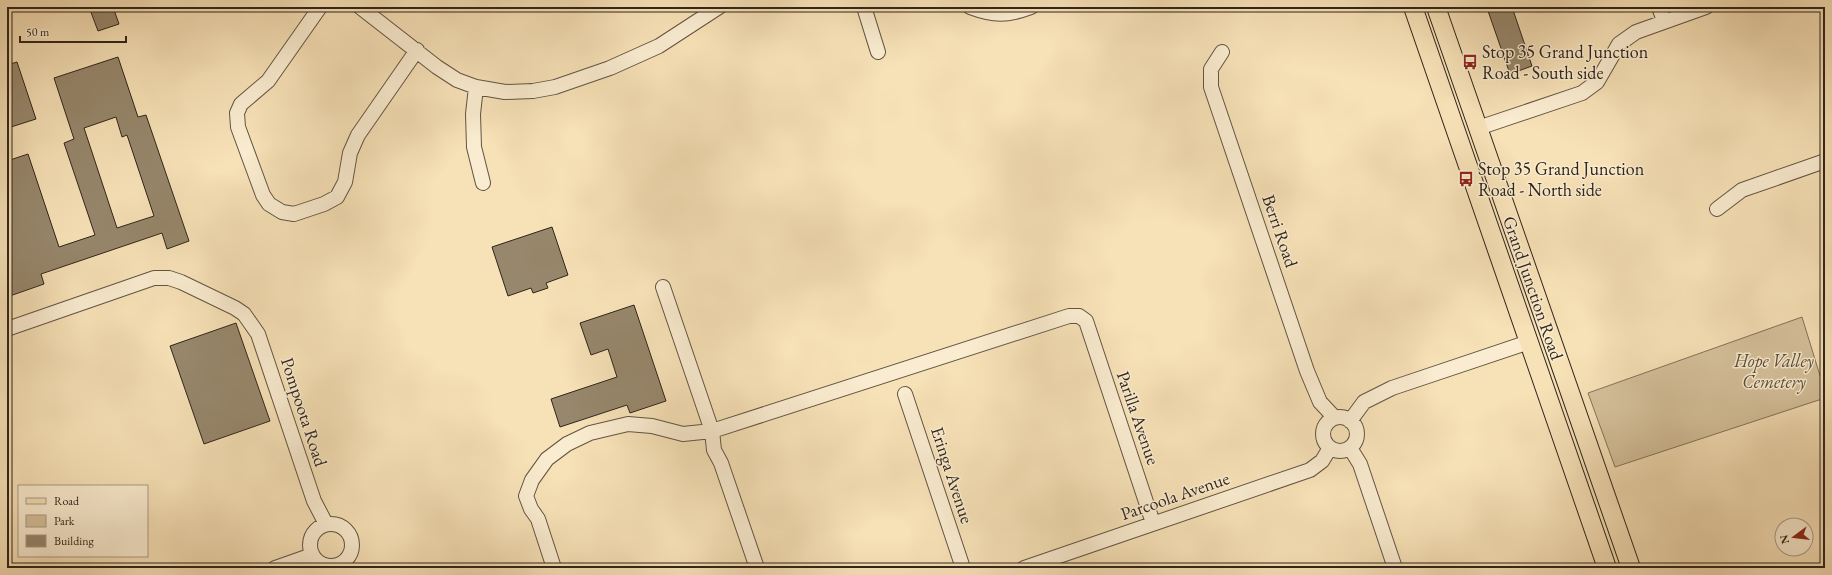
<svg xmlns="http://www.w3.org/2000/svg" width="1832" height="575" viewBox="0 0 1832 575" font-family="'EB Garamond',serif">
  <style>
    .green { fill: #d5c19c; stroke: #82735c }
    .building { fill: #97876c; stroke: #30251b; fill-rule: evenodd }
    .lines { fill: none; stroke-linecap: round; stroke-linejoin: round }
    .minor-casing { stroke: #625442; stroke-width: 16 }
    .major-casing { stroke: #30251b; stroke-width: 20 }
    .minor { stroke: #faecd0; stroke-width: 14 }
    .major { stroke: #f7e1b7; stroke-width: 18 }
    .labels { text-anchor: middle; stroke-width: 3; stroke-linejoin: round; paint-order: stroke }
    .poi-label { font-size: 18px; fill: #30251b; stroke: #faecd0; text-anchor: start }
    .street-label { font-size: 18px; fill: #30251b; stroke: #faecd0 }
    .park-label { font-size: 18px; font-style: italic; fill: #594c3b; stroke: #faecd0 }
  </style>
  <rect width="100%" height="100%" fill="#f7e1b7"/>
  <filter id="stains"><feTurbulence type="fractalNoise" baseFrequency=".005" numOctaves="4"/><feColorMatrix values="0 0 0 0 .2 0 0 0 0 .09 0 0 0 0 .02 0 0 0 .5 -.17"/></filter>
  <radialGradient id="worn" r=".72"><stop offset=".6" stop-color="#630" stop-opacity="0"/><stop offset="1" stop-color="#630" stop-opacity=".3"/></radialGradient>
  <path class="green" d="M 1802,317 L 1825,392 L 1825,398 L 1615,467 L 1588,393 Z"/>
  <path class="building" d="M 89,7 L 113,7 L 119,24 L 98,31 Z
    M 1501,7 L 1512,7 L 1532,66 L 1510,74 L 1488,11 Z
    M 118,57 L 138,117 L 146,115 L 189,241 L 167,249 L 162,233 L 41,274 L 44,284 L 7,297 L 7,161 L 28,154 L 59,247 L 95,235 L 64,143 L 74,139 L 54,78 ZM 116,117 L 122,137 L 127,135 L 154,216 L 117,228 L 84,128 Z
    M 17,62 L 36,119 L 11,127 L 7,114 L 7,65 Z
    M 552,227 L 568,275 L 546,283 L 548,288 L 533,293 L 531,288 L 508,296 L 492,247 Z
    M 634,305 L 666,401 L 630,413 L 627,405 L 560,427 L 551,399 L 617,377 L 608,349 L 591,355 L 580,323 Z
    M 236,323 L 270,421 L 204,444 L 170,346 Z"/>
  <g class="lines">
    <defs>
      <path id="minor" d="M 320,7 L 268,81 L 241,104 L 237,113 L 238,127 L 263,195 L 269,204 L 282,212 L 294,214 L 324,204 L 337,197 L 345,182 L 350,153 L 358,135 L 417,50
        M 360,7 L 437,67 L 457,80 L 476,87 L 505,92 L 533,91 L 555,87 L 610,68 L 659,46 L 719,7
        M 864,7 L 878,52
        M 970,7 C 994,16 1007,16 1031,7
        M 1659,7 L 1664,21
        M 1222,52 L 1211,69 L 1211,87 L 1307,371 L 1320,402 L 1335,418
        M 476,87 L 473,114 L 474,147 L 483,183
        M 1478,128 L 1582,93 L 1597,82 L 1619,44 L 1636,32 L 1706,7
        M 1717,209 L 1742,190 L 1825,161
        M 7,329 L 154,278 L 169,278 L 181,282 L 235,308 L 244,314 L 258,334 L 314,501 L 326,524
        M 905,394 L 963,568
        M1323 434a17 17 0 1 1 34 0a17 17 0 1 1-34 0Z
        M 1350,421 L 1364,402 L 1392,388 L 1529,342
        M 1350,448 L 1360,464 L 1395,568
        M310 545a21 21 0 1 1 42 0a21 21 0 1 1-42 0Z
        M 275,568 L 312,555
        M 554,568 L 538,519 L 531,509 L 526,496 L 532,480 L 547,459 L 567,444 L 590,433 L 628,424 L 652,426 L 683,434 L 712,431 L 663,287
        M 757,568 L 721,463 L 714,450 L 712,431 L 1069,316 L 1079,316 L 1086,321 L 1153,523
        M 1024,568 L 1310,470 L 1322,461 L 1330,448"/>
      <path id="major" d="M 1413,7 L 1607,568
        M 1436,7 L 1631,568"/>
    </defs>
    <use href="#minor" class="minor-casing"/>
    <use href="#major" class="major-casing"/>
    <use href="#minor" class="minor"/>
    <use href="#major" class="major"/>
  </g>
  <defs>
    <symbol id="bus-bare" viewBox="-9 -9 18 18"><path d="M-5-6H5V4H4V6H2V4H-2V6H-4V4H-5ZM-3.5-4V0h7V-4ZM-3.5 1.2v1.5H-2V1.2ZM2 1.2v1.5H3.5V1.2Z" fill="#8f2418" stroke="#faecd0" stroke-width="2.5" paint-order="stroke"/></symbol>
  </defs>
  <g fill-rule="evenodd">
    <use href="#bus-bare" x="1459" y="51" width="22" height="22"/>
    <use href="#bus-bare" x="1455" y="168" width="22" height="22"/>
  </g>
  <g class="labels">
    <g class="poi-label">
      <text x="1482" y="58">Stop 35 Grand Junction<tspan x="1482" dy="21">Road - South side</tspan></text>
      <text x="1478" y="175">Stop 35 Grand Junction<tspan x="1478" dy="21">Road - North side</tspan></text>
    </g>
    <g class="street-label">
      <text transform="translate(1280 231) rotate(71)" y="6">Berri Road</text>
      <text transform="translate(1533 288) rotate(71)" y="6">Grand Junction Road</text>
      <text transform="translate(304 412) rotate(72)" y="6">Pompoota Road</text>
      <text transform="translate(1138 418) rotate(71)" y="6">Parilla Avenue</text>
      <text transform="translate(952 475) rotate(72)" y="6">Eringa Avenue</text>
      <text transform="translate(1175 496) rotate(-19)" y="6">Parcoola Avenue</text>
    </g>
    <g class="park-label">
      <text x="1774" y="367">Hope Valley<tspan x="1774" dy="21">Cemetery</tspan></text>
    </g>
  </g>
  <rect width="1832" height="575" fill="none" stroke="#f7e1b7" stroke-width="24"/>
  <rect x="8" y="8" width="1816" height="559" fill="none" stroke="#30251b" stroke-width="2"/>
  <rect x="12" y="12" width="1808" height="551" fill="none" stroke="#30251b"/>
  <rect x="18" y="485" width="130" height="72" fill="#faecd0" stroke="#a99c88"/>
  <rect x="26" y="498" width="20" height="6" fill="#f7e1b7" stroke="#a99c88"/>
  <text x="54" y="505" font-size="12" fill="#30251b">Road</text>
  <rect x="26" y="515" width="20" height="12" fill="#d5c19c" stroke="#a99c88"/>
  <text x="54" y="525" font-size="12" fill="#30251b">Park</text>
  <rect x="26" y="535" width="20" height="12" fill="#97876c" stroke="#a99c88"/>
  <text x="54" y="545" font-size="12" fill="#30251b">Building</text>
  <g transform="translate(1794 537) rotate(255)"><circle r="19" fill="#faecd0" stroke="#a99c88"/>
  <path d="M0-3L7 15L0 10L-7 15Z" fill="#8f2418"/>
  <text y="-6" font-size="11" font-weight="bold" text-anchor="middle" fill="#30251b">N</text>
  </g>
  <path d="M20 36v6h106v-6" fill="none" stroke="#30251b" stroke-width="2"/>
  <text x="26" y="36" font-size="12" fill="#30251b" stroke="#faecd0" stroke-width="3" paint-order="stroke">50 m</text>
  <rect width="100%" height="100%" filter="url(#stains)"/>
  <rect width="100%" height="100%" fill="url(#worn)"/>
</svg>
